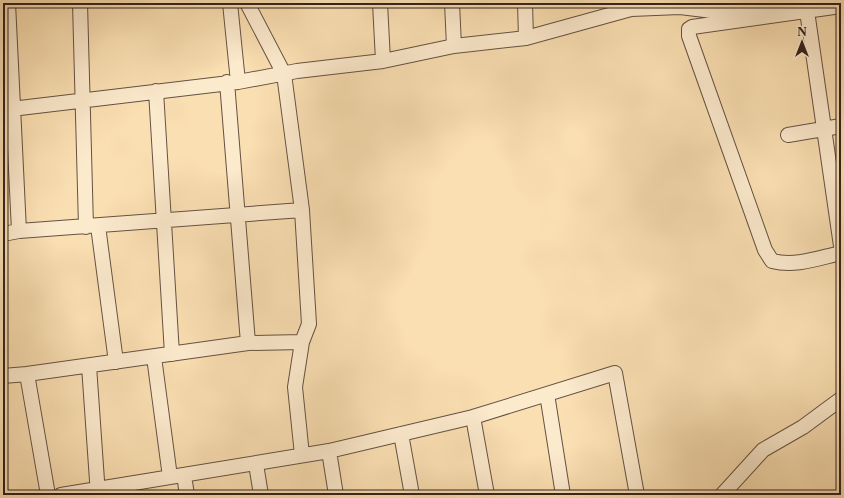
<svg xmlns="http://www.w3.org/2000/svg" width="844" height="498" viewBox="0 0 844 498" font-family="'Libre Caslon Text',serif">
  <style>
    .lines { fill: none; stroke-linecap: round; stroke-linejoin: round }
    .minor-casing { stroke: #655242; stroke-width: 16 }
    .minor { stroke: #fceacd; stroke-width: 14 }
  </style>
  <rect width="100%" height="100%" fill="#fadfb2"/>
  <filter id="stains"><feTurbulence type="fractalNoise" baseFrequency=".005" numOctaves="4"/><feColorMatrix values="0 0 0 0 .2 0 0 0 0 .09 0 0 0 0 .02 0 0 0 .5 -.17"/></filter>
  <radialGradient id="worn" r=".72"><stop offset=".6" stop-color="#630" stop-opacity="0"/><stop offset="1" stop-color="#630" stop-opacity=".3"/></radialGradient>
  <g class="lines">
    <defs>
      <path id="minor" d="M 8,3 L 19,231
        M 80,3 L 86,227
        M 230,3 L 238,82
        M 247,3 L 284,74 L 302,210 L 309,324 L 302,342 L 295,387 L 302,455
        M 380,3 L 383,61
        M 452,3 L 454,46
        M 525,3 L 526,38
        M 841,6 L 692,27 L 689,29 L 689,36 L 765,250 L 772,261 C 796,267 818,258 841,253
        M 807,11 L 841,246
        M 227,82 L 248,343
        M 156,91 L 172,354
        M 3,110 L 238,82 L 297,71 L 383,61 L 454,46 L 526,38 L 631,9 L 680,7 L 713,11 L 788,3
        M 788,135 L 841,126
        M 98,226 L 116,362
        M 3,234 L 19,231 L 302,210
        M 154,357 L 170,477
        M 89,366 L 98,495
        M 27,374 L 48,495
        M 3,376 L 27,374 L 248,343 L 302,342
        M 547,394 L 563,495
        M 473,417 L 487,495
        M 401,434 L 412,495
        M 329,451 L 336,495
        M 256,464 L 261,495
        M 184,475 L 187,495
        M 61,495 L 329,451 L 473,417 L 615,373 L 637,495
        M 722,495 L 763,450 L 803,427 L 841,399"/>
    </defs>
    <use href="#minor" class="minor-casing"/>
    <use href="#minor" class="minor"/>
  </g>
  <rect width="844" height="498" fill="none" stroke="#fadfb2" stroke-width="16"/>
  <rect x="4" y="4" width="836" height="490" fill="none" stroke="#33231d" stroke-width="2"/>
  <rect x="8" y="8" width="828" height="482" fill="none" stroke="#33231d"/>
  <g transform="translate(802 42)" stroke="#fceacd" stroke-width="3" paint-order="stroke">
  <path d="M0-3L7 15L0 10L-7 15Z" fill="#33231d"/>
  <text y="-6" font-size="11" font-weight="bold" text-anchor="middle" fill="#33231d">N</text>
  </g>
  <rect width="100%" height="100%" filter="url(#stains)"/>
  <rect width="100%" height="100%" fill="url(#worn)"/>
</svg>
